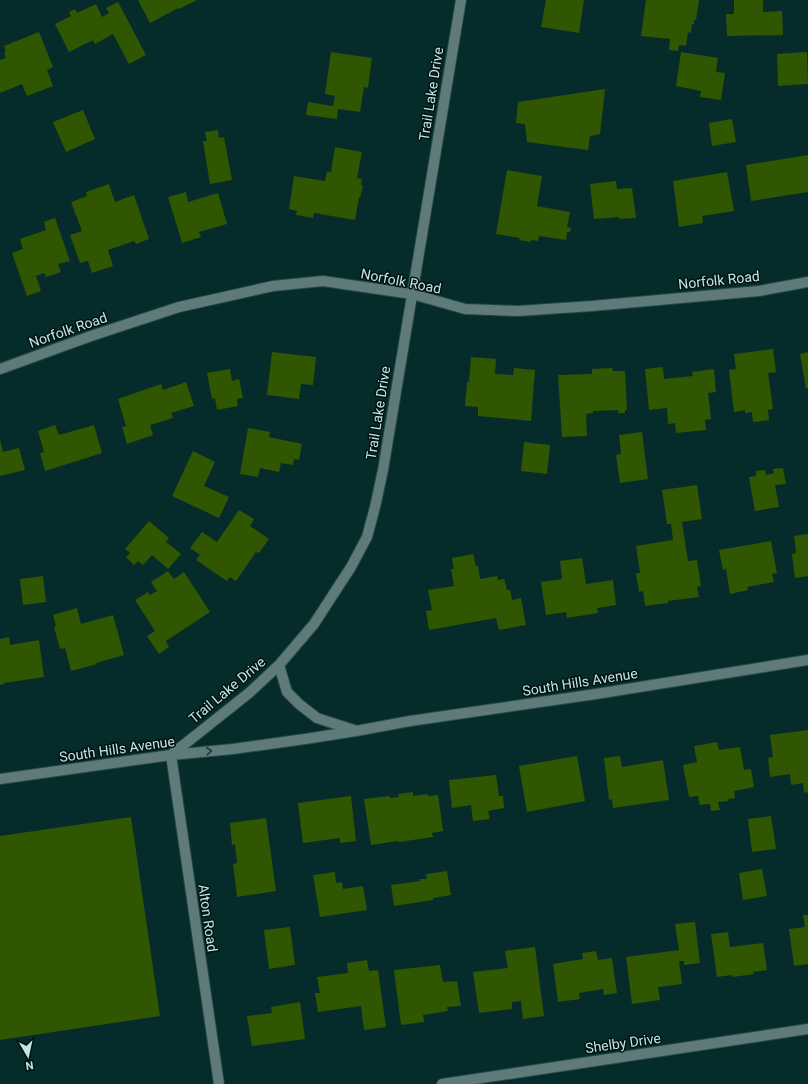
<svg xmlns="http://www.w3.org/2000/svg" width="808" height="1084" viewBox="0 0 808 1084" font-family="Roboto,sans-serif">
  <style>
    .building { fill: #305602 }
    .lines { fill: none; stroke-linecap: round; stroke-linejoin: round }
    .minor-casing { stroke: #234948; stroke-width: 12 }
    .minor { stroke: #5e7a79; stroke-width: 10 }
    .oneway { stroke: #213736 }
    .labels { text-anchor: middle; stroke-width: 3; stroke-linejoin: round; paint-order: stroke }
    .street-label { font-size: 14px; fill: #c3e4e3; stroke: #001312 }
  </style>
  <rect width="100%" height="100%" fill="#052c2b"/>
  <path class="building" d="M 138,0 L 197,0 L 179,9 L 178,8 L 150,23 Z
    M 546,0 L 584,0 L 579,33 L 541,27 Z
    M 646,0 L 699,0 L 696,20 L 694,20 L 694,24 L 692,24 L 691,33 L 688,32 L 686,46 L 679,45 L 678,51 L 669,50 L 670,39 L 641,36 Z
    M 734,0 L 763,0 L 763,12 L 782,11 L 783,35 L 727,36 L 726,14 L 734,14 Z
    M 118,2 L 146,55 L 129,64 L 113,34 L 95,44 L 93,40 L 69,52 L 55,24 L 71,16 L 69,12 L 75,9 L 77,13 L 96,4 L 102,17 L 109,13 L 106,8 Z
    M 39,32 L 53,67 L 47,70 L 53,86 L 27,96 L 22,84 L 0,93 L 0,60 L 6,58 L 4,52 L 6,51 L 4,46 Z
    M 331,52 L 372,58 L 368,88 L 364,87 L 360,112 L 338,109 L 337,119 L 306,115 L 308,102 L 333,106 L 335,96 L 325,94 Z
    M 681,52 L 718,58 L 716,72 L 725,73 L 721,100 L 700,97 L 701,91 L 676,86 Z
    M 807,52 L 808,84 L 778,86 L 777,54 Z
    M 605,89 L 600,134 L 590,136 L 588,150 L 527,142 L 525,124 L 516,123 L 518,102 Z
    M 83,110 L 95,139 L 66,152 L 53,122 Z
    M 732,119 L 736,142 L 712,146 L 709,123 Z
    M 218,130 L 219,138 L 224,137 L 232,180 L 210,184 L 203,141 L 207,141 L 205,132 Z
    M 335,147 L 362,152 L 357,178 L 362,179 L 361,185 L 363,185 L 360,198 L 359,197 L 355,220 L 314,213 L 313,218 L 296,215 L 297,211 L 289,209 L 294,176 L 325,181 L 327,172 L 331,172 Z
    M 808,155 L 808,192 L 751,201 L 746,165 Z
    M 507,170 L 542,176 L 537,206 L 570,212 L 567,227 L 571,228 L 570,232 L 567,232 L 566,240 L 539,236 L 538,241 L 531,240 L 531,242 L 519,240 L 520,238 L 496,234 Z
    M 727,172 L 734,211 L 702,216 L 703,223 L 679,227 L 673,181 Z
    M 616,181 L 617,189 L 632,188 L 636,218 L 619,219 L 619,217 L 594,219 L 590,184 Z
    M 109,184 L 115,202 L 134,195 L 149,239 L 136,244 L 134,241 L 108,250 L 113,266 L 92,273 L 88,261 L 80,263 L 70,235 L 82,231 L 71,202 L 87,196 L 86,192 Z
    M 186,192 L 188,202 L 218,193 L 227,224 L 199,232 L 201,237 L 182,243 L 168,197 Z
    M 55,218 L 70,261 L 58,264 L 61,272 L 46,277 L 44,273 L 36,276 L 41,291 L 27,296 L 12,253 L 23,249 L 20,239 L 46,230 L 44,222 Z
    M 773,349 L 776,372 L 768,373 L 773,409 L 768,410 L 769,420 L 753,422 L 752,412 L 745,413 L 745,410 L 734,412 L 729,370 L 736,369 L 734,354 Z
    M 272,352 L 316,357 L 313,385 L 301,384 L 299,399 L 267,395 Z
    M 808,352 L 808,388 L 806,389 L 800,354 Z
    M 471,357 L 496,359 L 495,374 L 513,375 L 514,368 L 535,370 L 531,421 L 478,416 L 478,407 L 465,406 L 467,382 L 469,382 Z
    M 663,367 L 664,379 L 693,376 L 692,372 L 714,369 L 716,392 L 708,393 L 711,419 L 705,420 L 706,430 L 676,433 L 675,423 L 668,424 L 667,408 L 649,410 L 645,369 Z
    M 612,368 L 613,371 L 625,371 L 627,410 L 625,410 L 625,413 L 618,413 L 618,410 L 593,411 L 593,413 L 586,414 L 587,436 L 562,437 L 558,375 L 592,374 L 592,369 Z
    M 230,369 L 232,381 L 239,379 L 243,398 L 237,399 L 238,406 L 217,410 L 215,398 L 212,399 L 207,373 Z
    M 186,382 L 194,406 L 171,413 L 173,418 L 150,425 L 153,435 L 127,444 L 122,427 L 126,426 L 118,399 L 161,384 L 163,390 Z
    M 55,425 L 59,435 L 94,425 L 102,453 L 45,471 L 40,453 L 44,452 L 38,431 Z
    M 248,428 L 270,432 L 269,437 L 302,444 L 299,460 L 294,459 L 293,465 L 281,463 L 279,472 L 260,468 L 258,477 L 240,474 Z
    M 642,432 L 648,479 L 620,483 L 616,455 L 621,454 L 619,435 Z
    M 0,440 L 3,452 L 19,448 L 25,470 L 0,476 Z
    M 524,442 L 550,445 L 547,474 L 521,471 Z
    M 193,451 L 215,462 L 204,486 L 229,497 L 219,518 L 172,496 Z
    M 783,468 L 786,484 L 775,485 L 779,507 L 755,511 L 749,477 L 756,476 L 756,471 L 765,470 L 766,475 L 774,473 L 773,469 Z
    M 697,485 L 702,519 L 682,522 L 688,561 L 697,560 L 701,586 L 697,587 L 699,597 L 668,601 L 668,603 L 645,606 L 643,591 L 639,592 L 636,573 L 640,573 L 636,546 L 673,540 L 671,524 L 667,524 L 662,490 Z
    M 239,510 L 254,519 L 250,526 L 269,539 L 259,553 L 256,552 L 236,581 L 230,577 L 227,581 L 196,560 L 200,555 L 190,548 L 202,532 L 217,542 Z
    M 149,521 L 169,538 L 166,542 L 181,554 L 168,569 L 152,555 L 143,565 L 138,561 L 134,565 L 126,557 L 130,553 L 125,549 Z
    M 808,534 L 808,576 L 795,578 L 792,554 L 796,553 L 794,536 Z
    M 771,541 L 777,573 L 772,574 L 774,582 L 747,587 L 748,590 L 730,594 L 726,569 L 723,570 L 719,550 Z
    M 473,554 L 476,566 L 478,566 L 480,579 L 497,576 L 498,580 L 504,579 L 507,590 L 510,590 L 512,600 L 521,598 L 526,625 L 499,630 L 496,618 L 429,630 L 426,611 L 432,610 L 428,590 L 454,586 L 451,569 L 454,569 L 452,558 Z
    M 582,558 L 586,584 L 613,580 L 616,605 L 597,608 L 598,613 L 567,618 L 566,612 L 546,615 L 541,582 L 562,579 L 560,561 Z
    M 168,571 L 174,579 L 184,572 L 210,612 L 166,641 L 169,647 L 159,654 L 147,636 L 155,631 L 135,600 L 148,592 L 150,595 L 157,591 L 151,582 Z
    M 43,576 L 46,602 L 23,605 L 20,579 Z
    M 77,608 L 81,624 L 113,615 L 124,655 L 96,663 L 97,664 L 71,671 L 65,648 L 60,649 L 54,627 L 56,626 L 53,615 Z
    M 9,637 L 10,645 L 39,640 L 44,677 L 4,683 L 4,684 L 0,685 L 0,639 Z
    M 808,730 L 808,792 L 804,793 L 803,783 L 791,785 L 790,774 L 770,777 L 768,758 L 773,757 L 770,735 Z
    M 717,742 L 719,750 L 740,747 L 744,770 L 751,769 L 754,787 L 734,791 L 735,798 L 728,799 L 728,801 L 718,802 L 720,810 L 711,811 L 710,804 L 700,805 L 698,796 L 689,797 L 683,765 L 697,762 L 694,746 Z
    M 577,756 L 585,801 L 527,812 L 519,766 Z
    M 620,756 L 622,767 L 663,760 L 669,800 L 613,808 L 612,799 L 609,800 L 604,758 Z
    M 496,775 L 499,796 L 503,796 L 504,808 L 488,811 L 490,819 L 473,821 L 471,805 L 452,808 L 449,780 Z
    M 413,792 L 413,796 L 428,794 L 428,796 L 438,795 L 443,831 L 432,833 L 433,837 L 399,842 L 398,841 L 371,845 L 364,799 L 390,796 L 390,798 L 399,797 L 398,794 Z
    M 351,796 L 356,841 L 340,843 L 340,838 L 303,843 L 298,803 Z
    M 771,816 L 776,849 L 752,852 L 748,819 Z
    M 131,817 L 160,1016 L 0,1040 L 0,836 Z
    M 266,818 L 276,891 L 237,897 L 233,864 L 237,863 L 235,844 L 232,845 L 230,823 Z
    M 762,869 L 767,896 L 743,900 L 739,873 Z
    M 447,871 L 451,895 L 433,898 L 433,900 L 394,906 L 391,885 L 420,881 L 419,879 L 427,879 L 426,874 Z
    M 335,872 L 336,883 L 342,882 L 343,889 L 363,886 L 367,910 L 320,917 L 313,875 Z
    M 803,915 L 808,915 L 808,964 L 794,966 L 789,929 L 805,927 Z
    M 695,922 L 700,963 L 684,965 L 684,961 L 679,961 L 682,984 L 658,987 L 660,1000 L 632,1004 L 626,957 L 679,950 L 675,924 Z
    M 290,927 L 295,965 L 269,969 L 264,930 Z
    M 728,932 L 730,947 L 763,943 L 767,970 L 753,972 L 754,974 L 733,977 L 732,975 L 717,977 L 711,934 Z
    M 535,947 L 544,1016 L 523,1019 L 521,1001 L 512,1002 L 512,1009 L 479,1013 L 473,972 L 508,968 L 505,951 Z
    M 596,951 L 598,960 L 612,958 L 617,993 L 604,995 L 603,989 L 579,993 L 580,999 L 558,1002 L 553,964 L 583,959 L 582,953 Z
    M 367,960 L 369,971 L 378,970 L 386,1027 L 364,1030 L 361,1006 L 318,1012 L 315,993 L 320,993 L 317,977 L 348,973 L 347,963 Z
    M 440,965 L 443,982 L 457,981 L 461,1006 L 447,1007 L 448,1011 L 423,1015 L 424,1022 L 401,1025 L 394,970 Z
    M 300,1002 L 305,1039 L 252,1046 L 247,1016 L 272,1013 L 271,1007 Z"/>
  <g class="lines">
    <defs>
      <path id="minor" d="M 0,369 L 91,336 L 179,307 L 273,286 L 323,281 L 412,294 L 465,309 L 518,311 L 592,306 L 759,291 L 808,282
        M 279,665 L 287,692 L 299,704 L 317,718 L 354,730
        M 171,755 L 249,693 L 279,665 L 314,624 L 351,567 L 367,537 L 375,507 L 383,470 L 461,0
        M 171,755 L 219,1084
        M 0,779 L 171,755 L 233,749 L 305,739 L 356,731 L 410,721 L 596,694 L 808,660
        M 442,1084 L 808,1029"/>
    </defs>
    <use href="#minor" class="minor-casing"/>
    <use href="#minor" class="minor"/>
  </g>
  <defs><path id="oneway-chevron" d="M-2-3.5L2.5 0L-2 3.5" fill="none" stroke-width="1.6" stroke-linecap="round" stroke-linejoin="round"/></defs>
  <use class="oneway" href="#oneway-chevron" transform="translate(209 751) rotate(-6)"/>
  <g class="labels">
    <g class="street-label">
      <text transform="translate(431 94) rotate(-81)" y="5">Trail Lake Drive</text>
      <text transform="translate(719 280) rotate(-6)" y="5">Norfolk Road</text>
      <text transform="translate(401 281) rotate(11)" y="5">Norfolk Road</text>
      <text transform="translate(68 330) rotate(-19)" y="5">Norfolk Road</text>
      <text transform="translate(378 413) rotate(-81)" y="5">Trail Lake Drive</text>
      <text transform="translate(580 682) rotate(-9)" y="5">South Hills Avenue</text>
      <text transform="translate(227 690) rotate(-40)" y="5">Trail Lake Drive</text>
      <text transform="translate(117 749) rotate(-8)" y="5">South Hills Avenue</text>
      <text transform="translate(208 918) rotate(82)" y="5">Alton Road</text>
      <text transform="translate(623 1043) rotate(-8)" y="5">Shelby Drive</text>
    </g>
  </g>
  <g transform="translate(28 1056) rotate(171)" stroke="#001312" stroke-width="3" paint-order="stroke">
  <path d="M0-3L7 15L0 10L-7 15Z" fill="#c3e4e3"/>
  <text y="-6" font-size="11" font-weight="bold" text-anchor="middle" fill="#c3e4e3">N</text>
  </g>
</svg>
